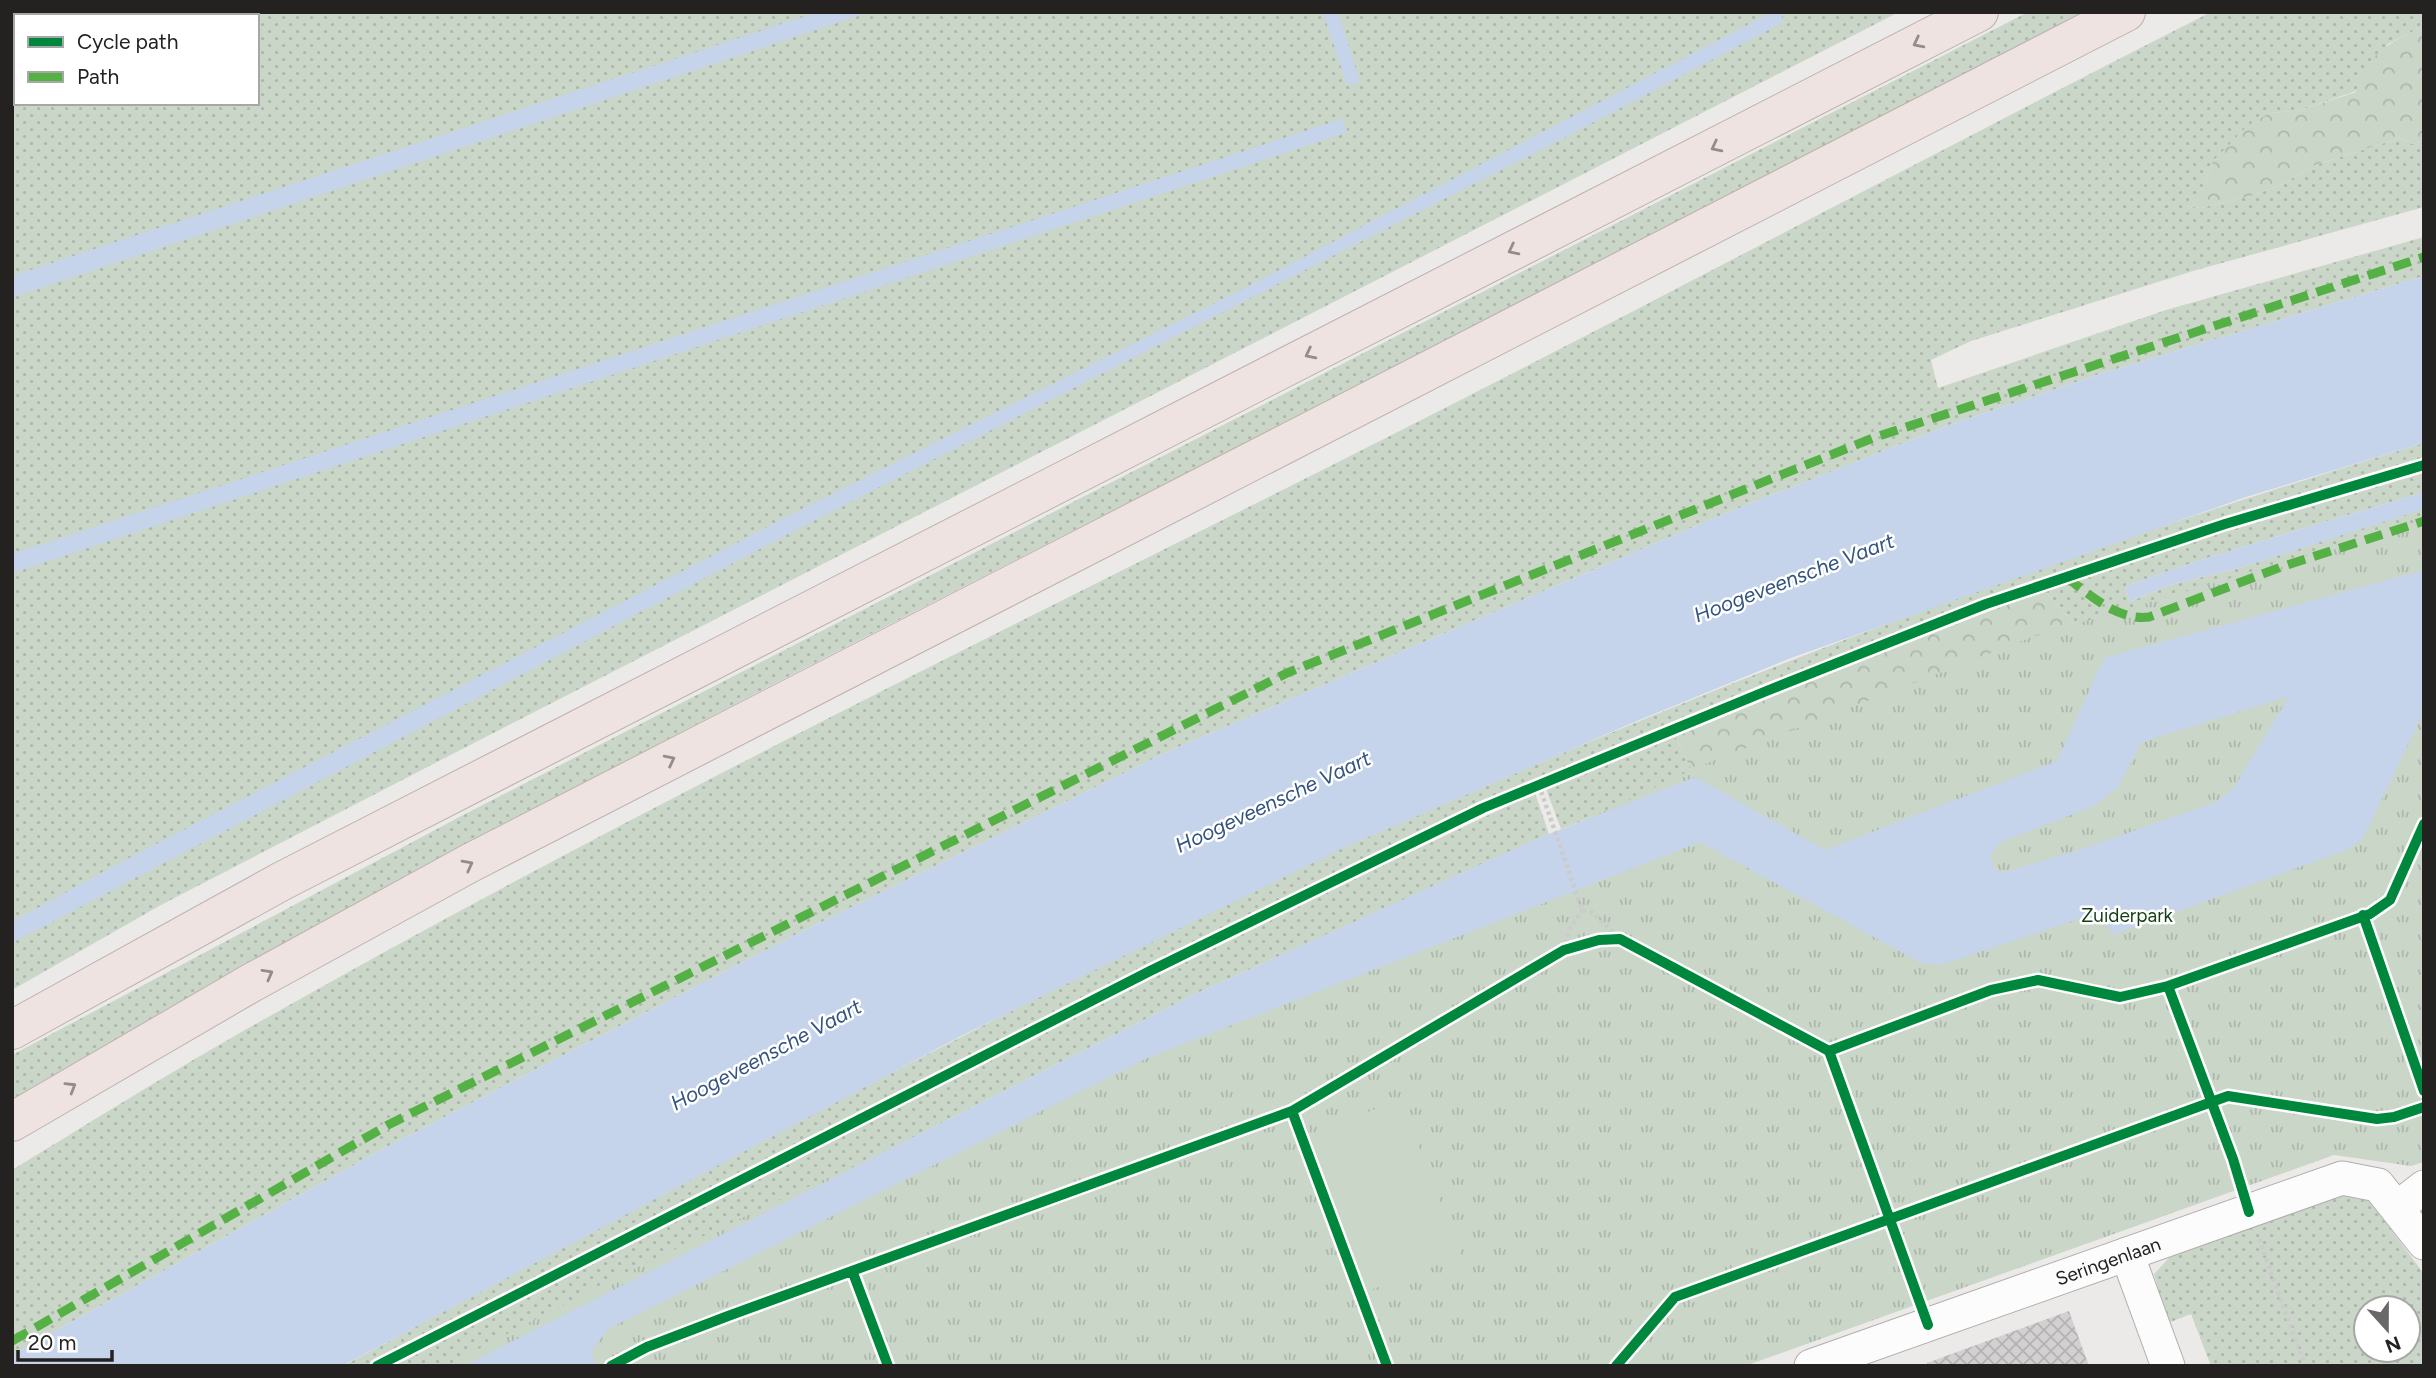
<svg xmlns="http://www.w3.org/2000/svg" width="2436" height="1378" viewBox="0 0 2436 1378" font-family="Figtree,sans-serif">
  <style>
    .grass { fill: url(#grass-dots); fill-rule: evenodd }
    .forest { fill: url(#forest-crowns) }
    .park { fill: url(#park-tufts) }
    .pitch { fill: #cad6c8 }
    .water { fill: #c5d4ea; fill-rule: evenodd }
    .building { fill: url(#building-cross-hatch) }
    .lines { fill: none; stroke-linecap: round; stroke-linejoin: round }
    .minor-casing { stroke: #b1afad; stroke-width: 35 }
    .highway-casing { stroke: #bdb1ad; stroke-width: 40 }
    .path { stroke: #cccbcb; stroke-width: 4.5; stroke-dasharray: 3.5 3.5; stroke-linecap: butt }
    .minor { stroke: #fcfcfc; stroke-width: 33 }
    .highway { stroke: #eee3e0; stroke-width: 38 }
    .quiet { stroke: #55b145; stroke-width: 9; stroke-dasharray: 18 9; stroke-linecap: butt }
    .cycleway-casing { stroke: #fff; stroke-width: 15 }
    .cycleway { stroke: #00873e; stroke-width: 10 }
    .oneway { stroke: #938c8a }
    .labels { text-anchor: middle; stroke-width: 5; stroke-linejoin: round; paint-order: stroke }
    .park-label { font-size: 19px; fill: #133e16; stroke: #fff }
    .street-label { font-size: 19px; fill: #242221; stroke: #fff }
    .water-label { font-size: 21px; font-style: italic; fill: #345480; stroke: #fff }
  </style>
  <defs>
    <pattern id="grass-dots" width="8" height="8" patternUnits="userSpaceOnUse" patternTransform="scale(1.75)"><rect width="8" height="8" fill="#cad6c8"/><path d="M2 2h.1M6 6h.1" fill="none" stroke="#adb7ac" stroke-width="1.8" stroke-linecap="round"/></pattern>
    <pattern id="forest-crowns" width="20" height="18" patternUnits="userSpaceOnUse" patternTransform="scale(1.75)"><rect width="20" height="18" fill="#cad6c8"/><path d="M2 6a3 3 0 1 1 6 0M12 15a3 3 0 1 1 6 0" fill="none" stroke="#adb7ac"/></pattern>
    <pattern id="park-tufts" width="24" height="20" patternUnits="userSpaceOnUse" patternTransform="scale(1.75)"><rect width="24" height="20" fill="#cad6c8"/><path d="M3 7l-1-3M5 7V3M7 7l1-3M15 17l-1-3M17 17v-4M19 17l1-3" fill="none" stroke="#adb7ac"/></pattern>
    <pattern id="building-cross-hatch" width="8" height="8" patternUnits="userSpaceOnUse" patternTransform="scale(1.75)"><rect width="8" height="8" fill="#d2d0d0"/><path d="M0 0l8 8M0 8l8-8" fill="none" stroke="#b4b2b2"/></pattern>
  </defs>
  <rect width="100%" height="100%" fill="#eceae8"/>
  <path class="grass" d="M 12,12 L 1899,12 L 439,761 L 161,905 L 12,990 ZM 16,16 L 257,16 L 257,103 L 16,103 Z
    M 2028,12 L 2087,12 C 1773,174 1458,335 1143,495 C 762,689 380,883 12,1103 L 12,1055 L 465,814 Z
    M 2211,12 L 2424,12 L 2424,26 L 2388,44 L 2356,91 L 2301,110 L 2270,113 L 2213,161 L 2202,188 L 2186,206 L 2201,208 L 2254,195 L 2281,185 L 2312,166 L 2400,138 L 2412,144 L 2424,141 L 2424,207 L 2193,271 L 1971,341 L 1931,360 L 1938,388 L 2166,310 L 2424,237 L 2424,276 L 2100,374 L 1949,425 L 1724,514 L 1169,751 L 795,935 L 381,1150 L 12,1355 L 12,1170 C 83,1127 154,1082 226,1041 C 594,830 977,644 1356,453 C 1642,309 1925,157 2211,12 Z
    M 2424,443 L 2424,460 C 2185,528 1949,609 1720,703 C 1549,773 1384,853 1217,934 C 933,1072 652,1217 374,1366 L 343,1366 C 672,1188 1002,1009 1340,849 C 1396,823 1453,801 1509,776 C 1807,647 2113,537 2424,443 Z
    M 2424,471 L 2424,492 C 2324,523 2224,550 2126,586 L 2129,602 L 2170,585 L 2239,568 L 2424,508 L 2424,543 L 2104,658 L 2044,590 L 2249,522 Z
    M 1674,734 L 1695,777 L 1561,829 L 1546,789 Z
    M 1535,793 L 1549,834 L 1191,996 L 464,1366 L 391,1366 L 1193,955 Z
    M 2342,1192 L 2369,1200 L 2424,1274 L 2424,1366 L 2211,1366 L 2191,1314 L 2168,1323 L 2154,1274 L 2180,1246 ZM 2366,1308 L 2408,1308 L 2408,1350 L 2366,1350 Z"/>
  <path class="forest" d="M 2424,26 L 2424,141 L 2412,144 L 2400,138 L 2312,166 L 2281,185 L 2254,195 L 2201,208 L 2185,206 L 2202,188 L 2213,161 L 2247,126 L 2270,113 L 2301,110 L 2356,92 C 2365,54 2391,42 2424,26 Z
    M 2044,590 L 2104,658 L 1695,777 L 1674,734 Z"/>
  <path class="park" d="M 2424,521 L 2424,1162 L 2411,1166 L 2334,1155 L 1745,1366 L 446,1366 L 606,1282 L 1700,766 L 2032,637 Z"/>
  <path class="pitch" d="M 1400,1099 L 1462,1256 L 1368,1291 L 1308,1136 Z"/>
  <path class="water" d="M 818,12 L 870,12 L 12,297 L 12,276 Z
    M 1323,12 L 1338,12 L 1360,82 L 1347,85 Z
    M 1772,12 L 1780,12 L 1784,22 L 1562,139 L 813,521 L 12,943 L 12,922 L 108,869 L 804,508 L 1237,292 Z
    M 1342,119 L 1348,132 L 12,573 L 12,554 Z
    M 2424,276 L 2424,443 L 2246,497 L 1791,658 L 1637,721 L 1343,848 L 959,1037 L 342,1366 L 12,1366 L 12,1355 L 381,1150 L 795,935 L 1169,751 L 1724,514 L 1949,425 L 2100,374 Z
    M 2424,492 L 2424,509 L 2239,568 L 2170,585 L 2129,602 L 2126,586 C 2224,550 2324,523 2424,492 Z
    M 2424,570 L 2424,711 L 2369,826 L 2360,841 L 2344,851 L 2113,935 L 2109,927 L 2087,916 L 1941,965 L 1921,963 L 1700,842 L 1145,1059 L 608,1329 L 592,1350 L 595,1366 L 464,1366 L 1191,996 L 1536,839 L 1695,777 L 1825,850 L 2057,761 L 2104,658 ZM 2289,696 L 2233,789 L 2216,802 L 2082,849 L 2002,873 L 1994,868 L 1990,855 L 2001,842 L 2094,806 L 2118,787 L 2142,742 Z"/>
  <path class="building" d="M 2069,1311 L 2089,1366 L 1928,1366 L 1927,1363 Z"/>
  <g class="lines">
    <defs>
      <g id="minor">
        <path d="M 2397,1208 L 2424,1187"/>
        <path d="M 2127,1254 L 2168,1366"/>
        <path id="s1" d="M 1811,1366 L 2342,1178 L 2378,1185 L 2424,1243"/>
      </g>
      <path id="highway" d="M 12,1030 L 282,881 L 1979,12
        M 12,1122 L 251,983 L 470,863 L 2126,12"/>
    </defs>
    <use href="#minor" class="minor-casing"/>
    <use href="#highway" class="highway-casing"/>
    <path class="path" d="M 1539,785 L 1582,910 L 1592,912 L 1620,939
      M 1564,950 L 1570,928 L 1582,910
      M 2259,1239 L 2305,1366"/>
    <use href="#minor" class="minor"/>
    <use href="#highway" class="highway"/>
    <path class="quiet" d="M 2066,577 C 2090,595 2118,621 2149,617 L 2281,567 L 2424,521
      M 12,1341 L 388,1125 L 1287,673 L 1873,438 L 2424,257"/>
    <defs>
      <path id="cycleway" d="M 2363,915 L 2424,1091
        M 2168,986 L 2233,1159 L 2249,1212
        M 1829,1051 L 1928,1325
        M 1292,1111 L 1387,1366
        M 853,1273 L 888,1366
        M 377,1366 L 1150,971 L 1483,808 L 1764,692 L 1986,604 L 2225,524 L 2424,465
        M 611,1366 L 647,1347 L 728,1316 L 1292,1111 L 1564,950 L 1599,940 L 1620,939 L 1829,1051 L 1991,990 L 2038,980 L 2120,997 L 2168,986 L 2370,914 L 2390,900 L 2424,824
        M 1616,1366 L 1675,1297 L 2228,1096 L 2377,1119 L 2394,1117 L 2424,1107"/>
    </defs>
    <use href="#cycleway" class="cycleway-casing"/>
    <use href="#cycleway" class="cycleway"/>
  </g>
  <defs><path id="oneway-chevron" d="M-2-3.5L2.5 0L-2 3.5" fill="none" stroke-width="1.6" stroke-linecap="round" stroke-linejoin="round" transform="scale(1.75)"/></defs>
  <g class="oneway">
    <use href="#oneway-chevron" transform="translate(1918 43) rotate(153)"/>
    <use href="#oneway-chevron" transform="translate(1716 147) rotate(153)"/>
    <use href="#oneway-chevron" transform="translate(1513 250) rotate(153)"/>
    <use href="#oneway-chevron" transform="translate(1310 354) rotate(153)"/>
    <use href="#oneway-chevron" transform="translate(670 760) rotate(-27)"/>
    <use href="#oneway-chevron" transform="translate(468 865) rotate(-28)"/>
    <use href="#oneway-chevron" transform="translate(268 974) rotate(-29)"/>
    <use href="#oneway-chevron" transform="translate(71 1087) rotate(-31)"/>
  </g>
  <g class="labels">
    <g class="park-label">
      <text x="2127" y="922">Zuiderpark</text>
    </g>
    <g class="street-label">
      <text dy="7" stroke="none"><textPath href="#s1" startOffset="315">Seringenlaan</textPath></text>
    </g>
    <g class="water-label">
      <text transform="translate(1794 578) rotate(-21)" y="7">Hoogeveensche Vaart</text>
      <text transform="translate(1273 802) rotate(-25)" y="7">Hoogeveensche Vaart</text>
      <text transform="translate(766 1055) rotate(-28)" y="7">Hoogeveensche Vaart</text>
    </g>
  </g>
  <rect width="2436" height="1378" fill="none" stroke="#242221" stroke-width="28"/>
  <rect x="14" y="14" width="245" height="91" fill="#ffffff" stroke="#a7a7a6" stroke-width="2"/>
  <rect x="28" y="37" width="35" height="10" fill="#00873e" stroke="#a7a7a6" stroke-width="2"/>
  <text x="77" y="49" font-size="21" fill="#242221">Cycle path</text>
  <rect x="28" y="72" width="35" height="10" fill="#55b145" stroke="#a7a7a6" stroke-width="2"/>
  <text x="77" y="84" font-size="21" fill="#242221">Path</text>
  <g transform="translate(2387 1329) rotate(159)"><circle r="33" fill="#ffffff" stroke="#a7a7a6" stroke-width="2"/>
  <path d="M0-5L12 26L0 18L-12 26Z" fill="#6a6867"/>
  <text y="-10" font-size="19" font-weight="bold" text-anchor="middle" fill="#242221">N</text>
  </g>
  <path d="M18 1350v10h94v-10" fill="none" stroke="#242221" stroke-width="3.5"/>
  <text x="28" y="1350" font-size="21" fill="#242221" stroke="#ffffff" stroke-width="5" paint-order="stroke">20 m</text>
</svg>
